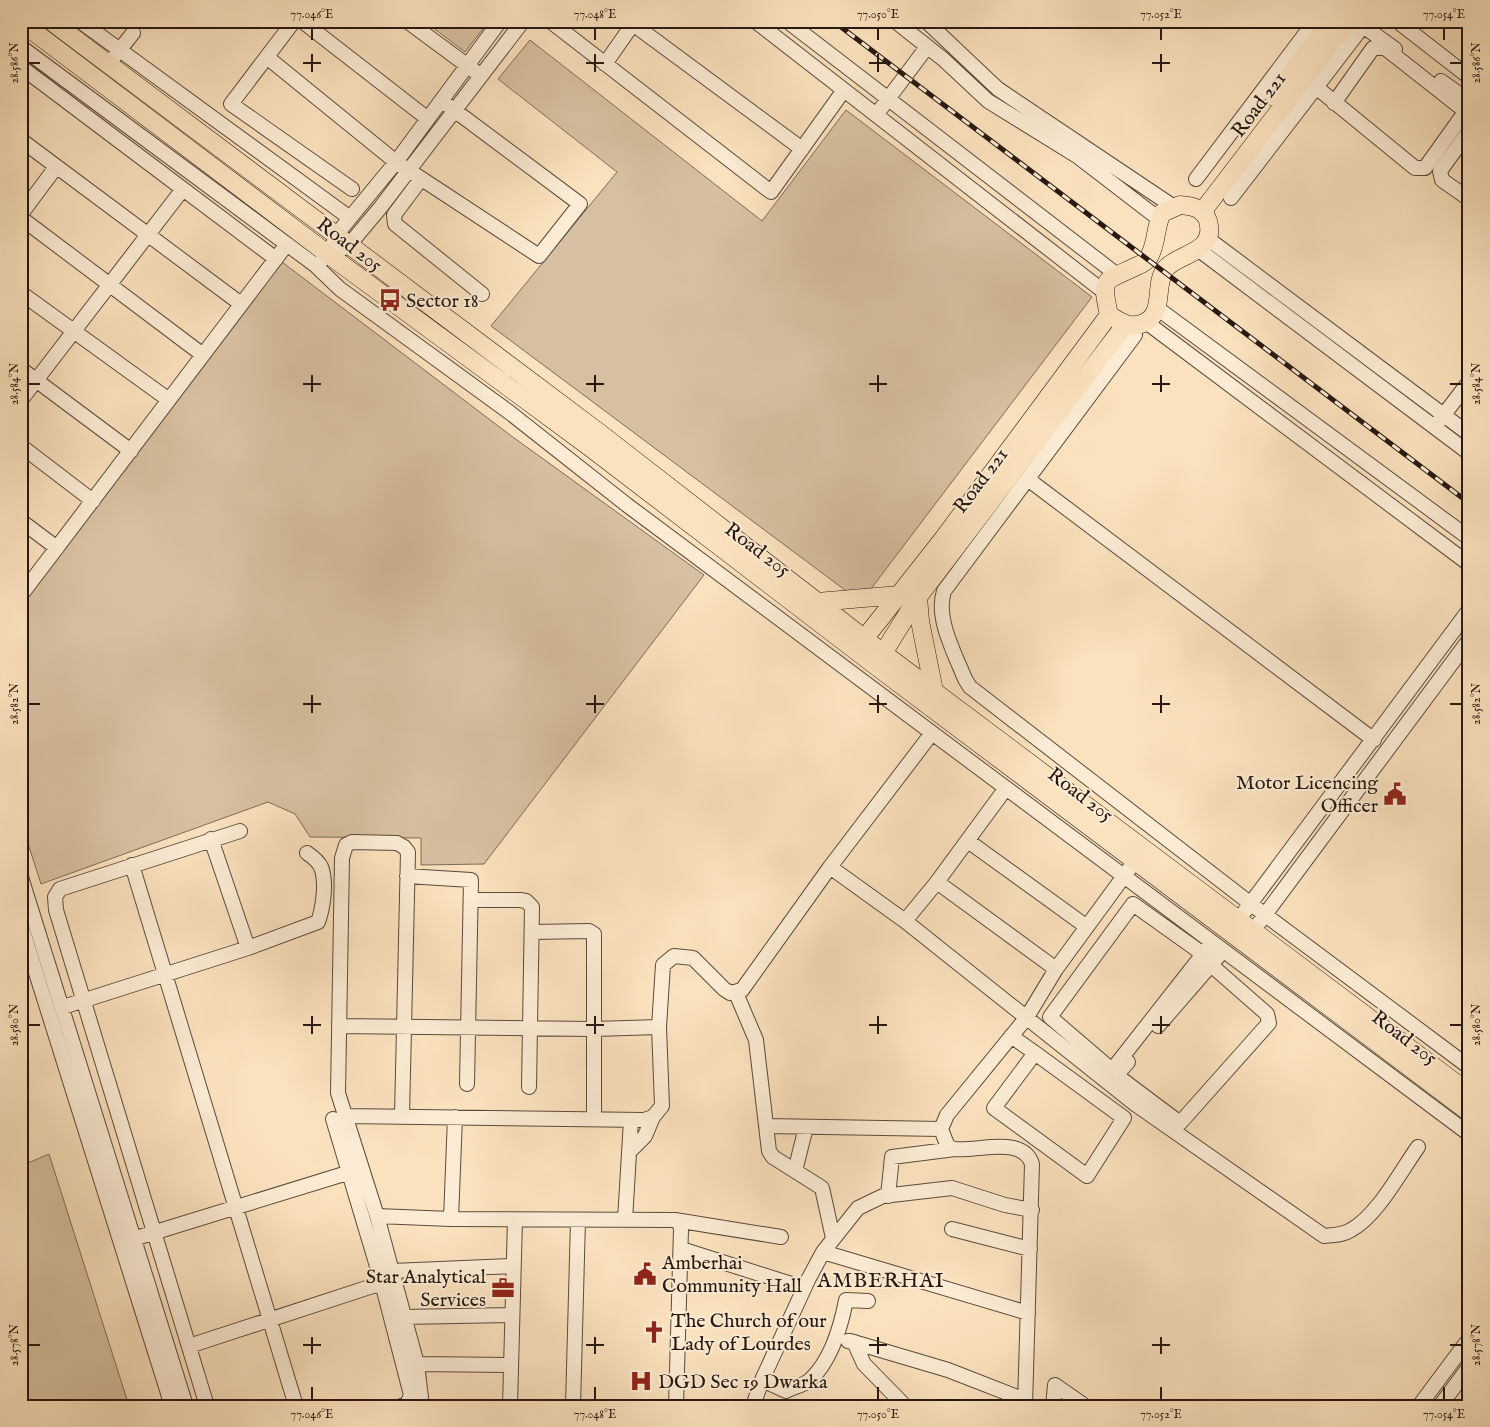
<svg xmlns="http://www.w3.org/2000/svg" width="1490" height="1427" viewBox="0 0 1490 1427" font-family="'IM FELL English',serif">
  <style>
    .green { fill: #d7c0a1; stroke: #7e6c59 }
    .lines { fill: none; stroke-linecap: round; stroke-linejoin: round }
    .minor-casing { stroke: #5b4a3c; stroke-width: 16 }
    .major-casing { stroke: #261811; stroke-width: 19 }
    .minor { stroke: #fcecd5; stroke-width: 14 }
    .major { stroke: #fbe2be; stroke-width: 18 }
    .rail-casing { stroke: #261811; stroke-width: 5 }
    .rail { stroke: #fcecd5; stroke-width: 3; stroke-dasharray: 9; stroke-linecap: butt }
    .ticks { fill: none; stroke: #261811; stroke-width: 2 }
    .labels { text-anchor: middle; stroke-width: 4; stroke-linejoin: round; paint-order: stroke }
    .street-label { font-size: 20px; fill: #261811; stroke: #fcecd5 }
    .poi-label { font-size: 20px; fill: #261811; stroke: #fcecd5; text-anchor: start }
    .neighbourhood-label { font-size: 21px; letter-spacing: 1px; fill: #261811; stroke: #fcecd5 }
    .neatline { fill: none; stroke: #261811; stroke-width: 2 }
    .ticks-label { font-size: 12px; text-anchor: middle; fill: #261811 }
  </style>
  <rect width="100%" height="100%" fill="#fbe2be"/>
  <filter id="stains"><feTurbulence type="fractalNoise" baseFrequency=".004" numOctaves="4"/><feColorMatrix values="0 0 0 0 .2 0 0 0 0 .09 0 0 0 0 .02 0 0 0 .5 -.17"/></filter>
  <radialGradient id="worn" r=".72"><stop offset=".6" stop-color="#630" stop-opacity="0"/><stop offset="1" stop-color="#630" stop-opacity=".3"/></radialGradient>
  <path class="green" d="M 424,21 L 489,21 L 465,52 Z
    M 530,40 L 762,221 L 846,110 L 1092,297 L 861,602 L 491,326 L 617,172 L 498,79 Z
    M 282,262 L 510,435 L 704,575 L 484,864 L 421,865 L 421,838 L 310,837 L 295,814 L 268,802 L 41,884 L 21,822 L 21,604 Z
    M 49,1154 L 129,1406 L 62,1406 L 61,1404 L 21,1399 L 21,1166 Z"/>
  <g class="lines">
    <defs>
      <path id="minor" d="M 80,21 L 350,218
        M 294,21 L 231,104 L 352,189
        M 302,21 L 428,119
        M 407,21 L 476,72
        M 550,21 L 771,192 L 844,90
        M 755,21 L 1103,291
        M 787,21 L 1116,274
        M 895,21 L 943,59 L 988,101 L 1077,156 L 1159,219
        M 926,21 L 998,89 L 1174,207
        M 1397,21 L 1469,77
        M 633,24 L 802,149
        M 1363,26 L 1395,49
        M 21,47 L 315,265 L 340,289 L 509,412 L 627,505 L 1469,1134
        M 114,57 L 133,33
        M 268,58 L 396,162 L 539,256 L 580,204 L 442,101
        M 605,64 L 635,21
        M 21,67 L 276,259
        M 1441,81 L 1469,101
        M 1316,87 L 1415,168 L 1425,168 L 1465,112
        M 1334,103 L 1373,48 L 1385,48 L 1469,114
        M 876,115 L 927,47
        M 1469,131 L 1440,171 L 1442,180 L 1469,199
        M 21,140 L 241,304
        M 421,179 L 394,215 L 395,224 L 482,294
        M 1196,179 L 1315,21
        M 1231,198 L 1367,21
        M 21,214 L 56,167
        M 21,218 L 203,355
        M 1207,238 L 1469,434
        M 333,244 L 336,235 L 396,162 L 500,21
        M 1199,250 L 1469,453
        M 322,260 L 349,245 L 380,208 L 523,21
        M 21,293 L 169,400
        M 1157,308 L 1469,538
        M 1146,322 L 1469,564
        M 1135,335 L 944,591 C 935,618 955,654 965,679 L 970,687 L 1264,914 L 1469,1067
        M 21,369 L 131,451
        M 21,400 L 183,189
        M 1439,421 L 1469,382
        M 21,446 L 93,501
        M 1029,480 L 1374,740
        M 21,521 L 57,548
        M 21,595 L 287,244
        M 211,839 L 248,948
        M 968,841 L 1087,927
        M 132,865 L 296,1406
        M 830,867 L 905,921 L 1135,1104 L 1324,1236 C 1334,1235 1343,1235 1351,1230 C 1378,1215 1400,1172 1418,1147
        M 407,876 L 471,880 L 467,1084
        M 21,877 L 186,1406
        M 937,882 L 1056,969
        M 471,900 L 520,900 L 526,901 L 532,907 L 529,1087
        M 905,921 L 937,882 L 1006,788
        M 21,925 L 172,1406
        M 1233,927 L 1469,610
        M 532,932 L 589,931 L 594,934 L 594,1119
        M 1247,939 L 1469,640
        M 1203,954 L 1112,1070 L 1050,1017 L 1133,904 L 1203,954 L 1212,943
        M 736,993 L 756,1040 L 769,1151 L 773,1157 L 822,1188 L 833,1238
        M 63,1007 L 248,948 L 318,922 C 323,908 327,882 321,867 C 318,861 313,857 307,853
        M 339,1026 L 594,1029 L 659,1027
        M 1158,1026 L 1223,951
        M 1011,1036 L 1035,1053 L 994,1108 L 1087,1176 L 1124,1118 L 1035,1053
        M 1128,1062 L 1120,1071 L 1120,1078 L 1180,1123 L 1269,1023 L 1267,1014 L 1211,965
        M 345,1116 L 644,1120 L 653,1117 L 662,1106 L 659,1027 L 663,965 L 674,956 L 693,958 L 724,989 L 730,993 L 742,990 L 830,867 L 932,733
        M 402,1116 L 408,852 L 404,847 L 397,843 L 352,842 L 346,845 L 342,858 L 338,1093 L 377,1216 L 417,1364 L 422,1406
        M 333,1119 L 382,1283 L 411,1395 L 407,1404 L 401,1406
        M 767,1126 L 941,1129
        M 629,1152 L 645,1136 L 653,1117
        M 795,1171 L 806,1127
        M 888,1196 L 892,1157 L 955,1149
        M 377,1216 L 451,1219 L 675,1220 L 781,1237
        M 451,1219 L 455,1117
        M 625,1220 L 631,1120
        M 675,1220 L 679,1222 L 681,1229 L 676,1406
        M 952,1229 L 1030,1249
        M 133,1239 L 357,1170
        M 681,1249 L 804,1288
        M 823,1252 L 1028,1313
        M 392,1271 L 513,1266
        M 403,1317 L 512,1315
        M 848,1341 L 854,1342 L 864,1364 L 905,1406
        M 850,1341 L 948,1370 L 1025,1400
        M 189,1346 L 382,1283
        M 417,1364 L 511,1365
        M 762,1380 L 786,1391 C 793,1387 806,1385 811,1379 C 831,1360 841,1326 846,1300 L 868,1301
        M 207,1406 L 56,910 L 55,897 L 60,889 L 240,831
        M 510,1406 L 515,1220
        M 573,1406 L 578,1220
        M 753,1406 L 762,1380 L 808,1280 L 823,1252 L 858,1208 L 883,1196 L 952,1188 L 1005,1205 L 1032,1210
        M 1025,1406 L 1032,1164 C 1023,1135 977,1152 955,1149 L 948,1147 L 941,1129 L 947,1115 L 1027,1017 L 1056,969 L 1135,861
        M 1053,1406 L 1055,1385 L 1085,1406
        M 1419,1406 L 1469,1339
        M 1440,1406 L 1469,1367"/>
      <path id="major" d="M 51,21 L 597,431 L 883,653 L 1469,1093
        M 21,22 L 329,255 L 587,445 L 876,666 L 1469,1112
        M 1274,97 L 1331,21
        M 1180,205 C 1192,206 1204,208 1208,221 C 1217,253 1179,253 1166,268 C 1153,284 1166,313 1144,323 C 1130,329 1121,322 1109,315 C 1100,275 1105,282 1137,266 C 1142,264 1146,262 1149,257 C 1157,244 1155,226 1162,213 Z
        M 1202,212 L 1348,21
        M 918,597 L 920,621 L 934,691
        M 817,602 L 899,595
        M 857,648 L 943,539 L 1109,315
        M 877,663 L 918,597 L 1125,325"/>
    </defs>
    <use href="#minor" class="minor-casing"/>
    <use href="#major" class="major-casing"/>
    <use href="#minor" class="minor"/>
    <use href="#major" class="major"/>
    <defs>
      <path id="rail" d="M 833,21 L 1469,503"/>
    </defs>
    <use href="#rail" class="rail-casing"/>
    <use href="#rail" class="rail"/>
  </g>
  <path class="ticks" d="M 312,28 L 312,40M 595,28 L 595,40M 878,28 L 878,40M 1161,28 L 1161,40M 1444,28 L 1444,40M 312,54 L 312,72M 595,54 L 595,72M 878,54 L 878,72M 1161,54 L 1161,72M 28,63 L 40,63M 303,63 L 321,63M 586,63 L 604,63M 869,63 L 887,63M 1152,63 L 1170,63M 1450,63 L 1462,63M 312,375 L 312,392M 595,375 L 595,392M 878,375 L 878,392M 1161,375 L 1161,392M 28,384 L 40,384M 303,384 L 321,384M 586,384 L 604,384M 869,384 L 887,384M 1152,384 L 1170,384M 1450,384 L 1462,384M 312,695 L 312,713M 595,695 L 595,713M 878,695 L 878,713M 1161,695 L 1161,713M 28,704 L 40,704M 303,704 L 321,704M 586,704 L 604,704M 869,704 L 887,704M 1152,704 L 1170,704M 1450,704 L 1462,704M 312,1016 L 312,1034M 595,1016 L 595,1034M 878,1016 L 878,1034M 1161,1016 L 1161,1034M 28,1025 L 40,1025M 303,1025 L 321,1025M 586,1025 L 604,1025M 869,1025 L 887,1025M 1152,1025 L 1170,1025M 1450,1025 L 1462,1025M 312,1337 L 312,1354M 595,1337 L 595,1354M 878,1337 L 878,1354M 1161,1337 L 1161,1354M 28,1345 L 40,1345M 303,1345 L 321,1345M 586,1345 L 604,1345M 869,1345 L 887,1345M 1152,1345 L 1170,1345M 1450,1345 L 1462,1345M 312,1387 L 312,1400M 595,1387 L 595,1400M 878,1387 L 878,1400M 1161,1387 L 1161,1400M 1444,1387 L 1444,1400"/>
  <defs>
    <symbol id="bus-bare" viewBox="-9 -9 18 18"><path d="M-5-6H5V4H4V6H2V4H-2V6H-4V4H-5ZM-3.5-4V0h7V-4ZM-3.5 1.2v1.5H-2V1.2ZM2 1.2v1.5H3.5V1.2Z" fill="#8f2418" stroke="#fcecd5" stroke-width="2.5" paint-order="stroke"/></symbol>
    <symbol id="civic-bare" viewBox="-9 -9 18 18"><path d="M-.6-6.5H3V-4.5H.6V-3L4-1V1h2V6H-6V1h2V-1L-.6-3ZM-1.2 2.5V6h2.4V2.5Z" fill="#8f2418" stroke="#fcecd5" stroke-width="2.5" paint-order="stroke"/></symbol>
    <symbol id="office-bare" viewBox="-9 -9 18 18"><path d="M-6-3h4V-5.5h4V-3h4V5H-6ZM-1-4.5V-3h2v-1.5ZM-6 0V1H6V0Z" fill="#8f2418" stroke="#fcecd5" stroke-width="2.5" paint-order="stroke"/></symbol>
    <symbol id="church-bare" viewBox="-9 -9 18 18"><path d="M-1.2-6h2.4v3.5h3.3v2.4h-3.3V6h-2.4V-.1h-3.3v-2.4h3.3Z" fill="#8f2418" stroke="#fcecd5" stroke-width="2.5" paint-order="stroke"/></symbol>
    <symbol id="hospital-bare" viewBox="-9 -9 18 18"><path d="M-5-5h3v3.5h4V-5h3V5h-3V1.5h-4V5h-3Z" fill="#8f2418" stroke="#fcecd5" stroke-width="2.5" paint-order="stroke"/></symbol>
  </defs>
  <g fill-rule="evenodd">
    <use href="#bus-bare" x="374" y="284" width="32" height="32"/>
    <use href="#civic-bare" x="1379" y="778" width="32" height="32"/>
    <use href="#civic-bare" x="629" y="1258" width="32" height="32"/>
    <use href="#office-bare" x="487" y="1272" width="32" height="32"/>
    <use href="#church-bare" x="638" y="1316" width="32" height="32"/>
    <use href="#hospital-bare" x="625" y="1365" width="32" height="32"/>
  </g>
  <g class="labels">
    <g class="street-label">
      <text transform="translate(1258 104) rotate(-53)" y="7">Road 221</text>
      <text transform="translate(350 244) rotate(37)" y="7">Road 205</text>
      <text transform="translate(980 480) rotate(-53)" y="7">Road 221</text>
      <text transform="translate(758 549) rotate(37)" y="7">Road 205</text>
      <text transform="translate(1081 794) rotate(37)" y="7">Road 205</text>
      <text transform="translate(1405 1037) rotate(37)" y="7">Road 205</text>
    </g>
    <g class="poi-label">
      <text x="406" y="307">Sector 18</text>
      <text x="1378" y="789" text-anchor="end">Motor Licencing<tspan x="1378" dy="23">Officer</tspan></text>
      <text x="662" y="1269">Amberhai<tspan x="662" dy="23">Community Hall</tspan></text>
      <text x="486" y="1283" text-anchor="end">Star Analytical<tspan x="486" dy="23">Services</tspan></text>
      <text x="671" y="1327">The Church of our<tspan x="671" dy="23">Lady of Lourdes</tspan></text>
      <text x="658" y="1388">DGD Sec 19 Dwarka</text>
    </g>
    <g class="neighbourhood-label">
      <text x="881" y="1287">AMBERHAI</text>
    </g>
  </g>
  <rect width="1490" height="1427" fill="none" stroke="#fbe2be" stroke-width="55"/>
  <rect x="28" y="28" width="1434" height="1372" class="neatline"/>
  <g class="ticks-label">
    <text x="312" y="18">77.046°E</text>
    <text x="595" y="18">77.048°E</text>
    <text x="878" y="18">77.050°E</text>
    <text x="1161" y="18">77.052°E</text>
    <text x="1444" y="18">77.054°E</text>
    <text transform="translate(14 63) rotate(-90)" y="4">28.586°N</text>
    <text transform="translate(1476 63) rotate(-90)" y="4">28.586°N</text>
    <text transform="translate(14 384) rotate(-90)" y="4">28.584°N</text>
    <text transform="translate(1476 384) rotate(-90)" y="4">28.584°N</text>
    <text transform="translate(14 704) rotate(-90)" y="4">28.582°N</text>
    <text transform="translate(1476 704) rotate(-90)" y="4">28.582°N</text>
    <text transform="translate(14 1025) rotate(-90)" y="4">28.580°N</text>
    <text transform="translate(1476 1025) rotate(-90)" y="4">28.580°N</text>
    <text transform="translate(14 1345) rotate(-90)" y="4">28.578°N</text>
    <text transform="translate(1476 1345) rotate(-90)" y="4">28.578°N</text>
    <text x="312" y="1418">77.046°E</text>
    <text x="595" y="1418">77.048°E</text>
    <text x="878" y="1418">77.050°E</text>
    <text x="1161" y="1418">77.052°E</text>
    <text x="1444" y="1418">77.054°E</text>
  </g>
  <rect width="100%" height="100%" filter="url(#stains)"/>
  <rect width="100%" height="100%" fill="url(#worn)"/>
</svg>
